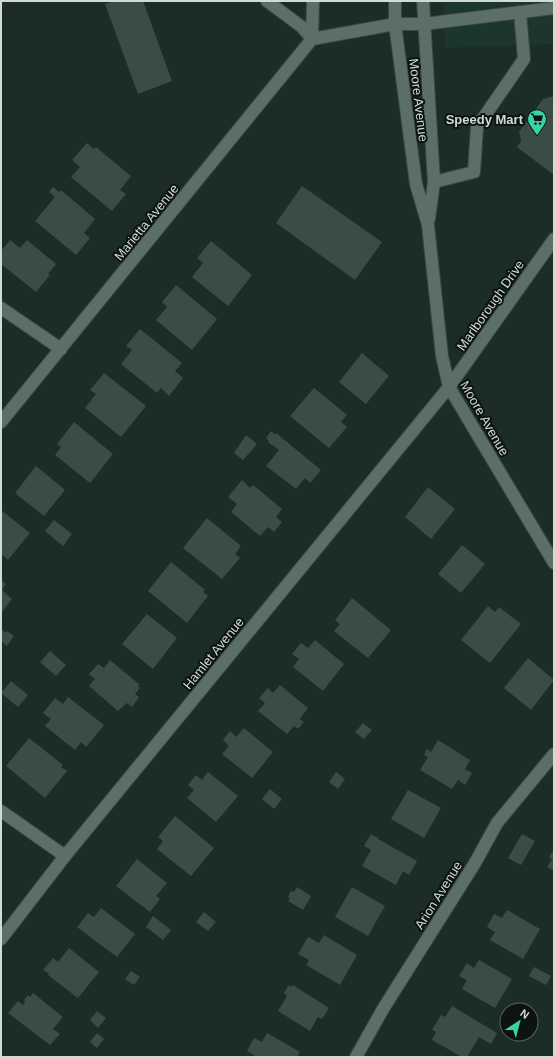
<svg xmlns="http://www.w3.org/2000/svg" width="555" height="1058" viewBox="0 0 555 1058" font-family="Arial,sans-serif">
  <style>
    .built { fill: #1c362c }
    .building { fill: #3a4c45 }
    .lines { fill: none; stroke-linecap: round; stroke-linejoin: round }
    .minor-casing { stroke: #3a4843; stroke-width: 14 }
    .minor { stroke: #5c6f67; stroke-width: 12 }
    .labels { text-anchor: middle; stroke-width: 4; stroke-linejoin: round; paint-order: stroke }
    .street-label { font-size: 13px; fill: #d0dbd6; stroke: #0c1310 }
    .poi-label { font-size: 13px; font-weight: bold; fill: #d0dbd6; stroke: #0c1310; text-anchor: end }
  </style>
  <rect width="100%" height="100%" fill="#1c2d26"/>
  <path class="built" d="M 444,1 L 554,1 L 554,44 L 445,48 Z"/>
  <path class="building" d="M 114,1 L 143,1 L 172,81 L 138,94 L 105,4 Z
    M 554,96 L 554,175 L 517,147 L 521,141 L 519,132 L 543,99 Z
    M 87,143 L 94,149 L 96,147 L 131,176 L 120,190 L 126,194 L 112,211 L 71,177 L 80,167 L 72,160 Z
    M 302,186 L 382,242 L 355,280 L 276,223 Z
    M 53,187 L 59,192 L 61,190 L 95,219 L 84,233 L 90,238 L 76,255 L 35,221 L 55,197 L 49,192 Z
    M 10,240 L 20,248 L 27,240 L 56,264 L 48,274 L 50,275 L 36,292 L 1,264 L 1,251 Z
    M 211,241 L 252,275 L 228,306 L 192,277 L 203,263 L 197,258 Z
    M 176,285 L 217,319 L 192,350 L 156,320 L 167,307 L 162,302 Z
    M 140,329 L 182,363 L 175,371 L 183,378 L 169,396 L 161,388 L 157,393 L 121,364 L 132,350 L 126,346 Z
    M 362,353 L 389,376 L 366,404 L 339,382 Z
    M 104,373 L 146,406 L 121,437 L 85,408 L 96,394 L 90,390 Z
    M 314,388 L 347,415 L 341,422 L 347,427 L 329,448 L 290,416 Z
    M 74,422 L 113,454 L 90,483 L 55,455 L 61,447 L 57,444 Z
    M 271,431 L 275,435 L 276,433 L 321,470 L 310,483 L 305,478 L 296,489 L 266,466 L 279,450 L 268,442 L 269,441 L 266,438 Z
    M 246,435 L 257,444 L 243,460 L 234,453 Z
    M 36,466 L 65,490 L 44,516 L 15,493 Z
    M 242,480 L 250,488 L 253,485 L 282,509 L 276,517 L 282,522 L 274,532 L 268,527 L 260,536 L 231,512 L 237,504 L 228,497 Z
    M 428,487 L 455,509 L 431,539 L 405,517 Z
    M 1,510 L 30,533 L 8,560 L 1,554 Z
    M 207,518 L 241,546 L 235,554 L 240,558 L 222,579 L 183,548 Z
    M 54,520 L 72,534 L 63,546 L 45,531 Z
    M 462,545 L 485,564 L 461,593 L 438,574 Z
    M 171,562 L 205,590 L 203,592 L 208,596 L 187,623 L 148,591 Z
    M 1,580 L 6,584 L 2,590 L 12,599 L 1,613 Z
    M 352,598 L 391,630 L 368,658 L 334,631 L 340,624 L 335,620 Z
    M 488,606 L 495,612 L 499,607 L 521,624 L 490,663 L 461,640 Z
    M 147,614 L 177,638 L 153,669 L 122,644 Z
    M 1,629 L 6,633 L 7,631 L 14,636 L 7,646 L 1,641 Z
    M 315,640 L 344,664 L 323,691 L 293,667 L 299,659 L 292,654 L 301,643 L 308,648 Z
    M 50,651 L 66,665 L 56,676 L 40,662 Z
    M 528,658 L 554,680 L 531,710 L 504,688 Z
    M 110,660 L 140,685 L 138,686 L 140,688 L 135,694 L 139,697 L 132,707 L 127,703 L 118,711 L 89,686 L 95,679 L 89,674 L 98,664 L 104,668 Z
    M 11,681 L 28,695 L 18,707 L 1,693 Z
    M 280,685 L 308,708 L 300,719 L 304,722 L 298,729 L 294,726 L 287,734 L 258,711 L 265,703 L 259,698 L 268,688 L 273,693 Z
    M 68,697 L 104,725 L 86,747 L 81,742 L 75,750 L 45,726 L 51,719 L 43,713 L 55,698 L 63,704 Z
    M 363,723 L 372,730 L 364,739 L 355,732 Z
    M 244,728 L 273,752 L 252,778 L 222,754 L 229,746 L 223,740 L 230,731 L 236,737 Z
    M 29,738 L 63,765 L 61,767 L 67,771 L 45,798 L 6,766 Z
    M 438,740 L 470,760 L 465,769 L 472,773 L 465,785 L 458,780 L 452,789 L 420,770 L 428,757 L 424,755 L 427,749 L 431,752 Z
    M 208,772 L 238,796 L 216,822 L 187,798 L 194,790 L 188,785 L 196,775 L 202,780 Z
    M 336,772 L 345,779 L 338,789 L 329,782 Z
    M 270,789 L 282,799 L 274,809 L 262,799 Z
    M 408,790 L 441,808 L 424,838 L 391,819 Z
    M 175,816 L 214,848 L 191,876 L 157,849 L 163,841 L 158,837 Z
    M 371,834 L 378,838 L 378,839 L 417,861 L 409,875 L 403,871 L 396,885 L 362,866 L 371,850 L 364,846 Z
    M 522,834 L 535,841 L 521,865 L 508,858 Z
    M 554,849 L 554,871 L 547,867 L 552,859 L 549,857 Z
    M 137,859 L 167,883 L 156,896 L 160,899 L 150,912 L 116,886 Z
    M 297,887 L 311,896 L 303,910 L 288,901 L 290,898 L 288,897 L 291,891 L 294,892 Z
    M 352,887 L 385,906 L 368,936 L 335,917 Z
    M 101,908 L 135,934 L 117,957 L 77,927 L 88,913 L 94,917 Z
    M 507,910 L 540,929 L 523,959 L 490,940 L 495,932 L 487,927 L 494,914 L 502,918 Z
    M 204,912 L 216,922 L 208,931 L 196,922 Z
    M 153,916 L 171,930 L 163,940 L 146,927 Z
    M 324,935 L 357,955 L 340,985 L 306,965 L 309,960 L 298,954 L 308,937 L 319,943 Z
    M 69,948 L 99,972 L 78,998 L 48,975 L 49,974 L 43,970 L 53,958 L 58,962 Z
    M 479,960 L 512,979 L 495,1008 L 462,989 L 467,980 L 459,976 L 467,963 L 474,968 Z
    M 534,967 L 551,976 L 546,985 L 529,976 Z
    M 131,971 L 140,977 L 134,985 L 125,979 Z
    M 289,985 L 292,987 L 293,985 L 329,1008 L 322,1019 L 318,1017 L 310,1031 L 278,1011 L 287,996 L 284,993 Z
    M 33,993 L 63,1017 L 53,1029 L 60,1034 L 50,1045 L 8,1013 L 18,1001 L 23,1005 L 25,1002 L 24,1000 L 28,995 L 30,997 Z
    M 452,1006 L 497,1033 L 491,1044 L 479,1037 L 467,1057 L 462,1057 L 432,1040 L 436,1032 L 432,1030 L 441,1015 L 445,1017 Z
    M 97,1011 L 106,1018 L 98,1028 L 90,1020 Z
    M 97,1033 L 104,1039 L 97,1048 L 90,1042 Z
    M 267,1033 L 300,1052 L 297,1057 L 253,1057 L 254,1055 L 247,1051 L 254,1038 L 262,1042 Z
    M 517,1034 L 529,1034 L 525,1039 Z"/>
  <g class="lines">
    <defs>
      <path id="minor" d="M 267,1 L 302,27 L 312,39
        M 395,1 L 395,24 L 416,184 L 428,225 L 442,356 L 449,387 L 554,563
        M 423,1 L 434,182 L 429,219
        M 312,39 L 395,24 L 424,24 L 554,8
        M 312,39 L 313,1
        M 434,182 L 474,172 L 477,127 L 524,59 L 520,12
        M 1,308 L 61,349
        M 1,422 L 312,39
        M 1,811 L 65,856
        M 1,939 L 65,856 L 449,387 L 554,239
        M 356,1057 L 383,1009 L 475,863 L 497,823 L 554,754"/>
    </defs>
    <use href="#minor" class="minor-casing"/>
    <use href="#minor" class="minor"/>
  </g>
  <defs>
    <symbol id="supermarket-pin" viewBox="-11 -11 22 30"><path d="M0 17L-7.5 6A9.5 9.5 0 1 1 7.5 6Z" fill="#38d4a6" stroke="#0c1310"/><path d="M-6-5.5h2.5l.6 2H6L4.5 2H-2.5L-4.4-4H-6ZM-1.5 3.2a1.3 1.3 0 1 0 .1 0ZM3 3.2a1.3 1.3 0 1 0 .1 0Z" fill="#111"/></symbol>
  </defs>
  <g fill-rule="evenodd">
    <use href="#supermarket-pin" x="526" y="108" width="22" height="30"/>
  </g>
  <g class="labels">
    <g class="street-label">
      <text transform="translate(419 100) rotate(83)" y="5">Moore Avenue</text>
      <text transform="translate(146 222) rotate(-51)" y="5">Marietta Avenue</text>
      <text transform="translate(490 305) rotate(-55)" y="5">Marlborough Drive</text>
      <text transform="translate(485 418) rotate(60)" y="5">Moore Avenue</text>
      <text transform="translate(213 653) rotate(-51)" y="5">Hamlet Avenue</text>
      <text transform="translate(438 895) rotate(-58)" y="5">Arion Avenue</text>
    </g>
    <g class="poi-label">
      <text x="523" y="124">Speedy Mart</text>
    </g>
  </g>
  <rect width="555" height="1058" fill="none" stroke="#d0dbd6" stroke-width="4"/>
  <g transform="translate(519 1022) rotate(36)"><circle r="19" fill="#0c1310" stroke="#5a635f"/>
  <path d="M0-3L7 15L0 10L-7 15Z" fill="#38d4a6"/>
  <text y="-6" font-size="11" font-weight="bold" text-anchor="middle" fill="#d0dbd6">N</text>
  </g>
</svg>
